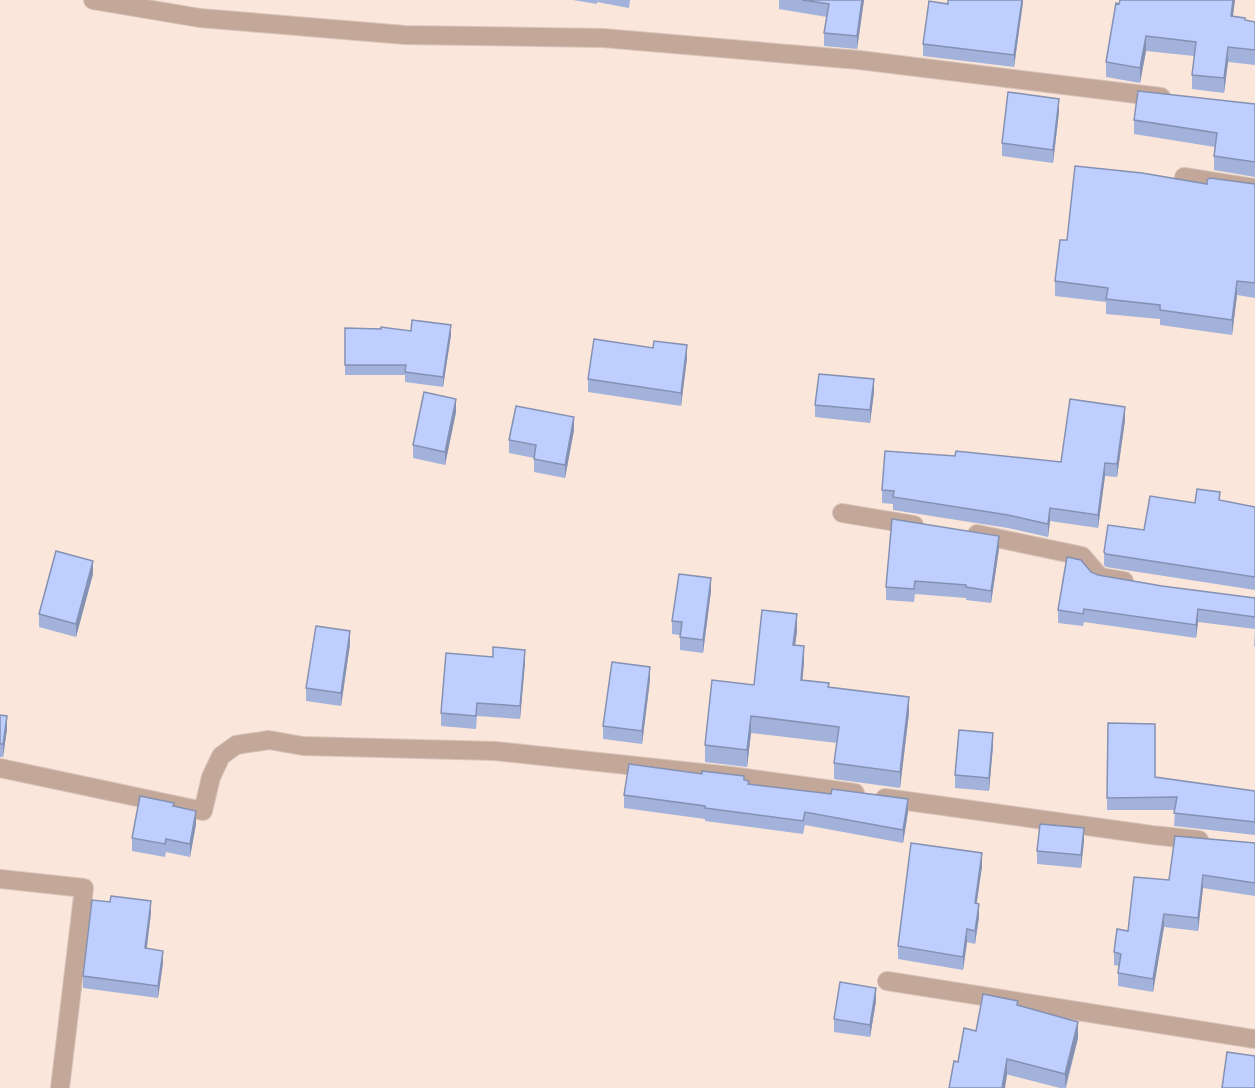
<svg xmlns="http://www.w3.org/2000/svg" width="1255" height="1088" viewBox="0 0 1255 1088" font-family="'Asap Condensed',sans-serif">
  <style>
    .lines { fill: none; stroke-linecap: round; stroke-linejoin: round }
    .minor-casing { stroke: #d7c4ba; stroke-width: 20 }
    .minor { stroke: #c3a798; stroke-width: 18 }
    .wall { fill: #a3b2db }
    .shaded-wall { fill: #8591b2 }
    .building { fill: #becfff; stroke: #8591b2; stroke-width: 1.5 }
  </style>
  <rect width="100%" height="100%" fill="#fae6db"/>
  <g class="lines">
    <defs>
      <path id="minor" d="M 93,0 L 200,18 L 405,35 L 603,38 L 859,60 L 1161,97
        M 1184,177 L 1255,188
        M 842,513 L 914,525
        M 977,534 L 1082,556 L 1100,577 L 1124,581
        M 0,768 L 203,811 L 211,777 L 221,756 L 236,745 L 269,740 L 303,746 L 495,751 L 731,776 L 855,793
        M 885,798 L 1152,835 L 1199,840
        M 0,879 L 84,888 L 60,1088
        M 887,981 L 1255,1039"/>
    </defs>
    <use href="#minor" class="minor-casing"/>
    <use href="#minor" class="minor"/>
  </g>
  <path class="wall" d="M 573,0 L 630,0 L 629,8 L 597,2 L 597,4 Z
    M 779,0 L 864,0 L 857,49 L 824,46 L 824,33 L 827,17 L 779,9 Z
    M 1023,0 L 1014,67 L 923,56 L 923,44 L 948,4 Z
    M 1120,0 L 1235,0 L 1233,16 L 1245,21 L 1255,22 L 1255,65 L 1228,62 L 1224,93 L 1192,89 L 1192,75 L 1194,56 L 1146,51 L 1140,83 L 1106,77 L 1106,62 Z
    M 1255,104 L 1255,177 L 1214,170 L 1214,156 L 1215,147 L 1134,134 L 1134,120 Z
    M 1059,112 L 1053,163 L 1002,156 L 1002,143 Z
    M 1207,184 L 1255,184 L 1255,298 L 1237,295 L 1232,335 L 1160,325 L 1160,319 L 1106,314 L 1106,302 L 1055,296 L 1055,281 L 1067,240 Z
    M 345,328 L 451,335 L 443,387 L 405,382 L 405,375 L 345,375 Z
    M 687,358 L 681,406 L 588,392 L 588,379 Z
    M 874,392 L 870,423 L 815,417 L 815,405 Z
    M 456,412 L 445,465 L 413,458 L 413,445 Z
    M 1125,420 L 1117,477 L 1105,476 L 1098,528 L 1050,521 L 1048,537 L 1008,528 L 893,510 L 893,504 L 882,503 L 882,490 L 1061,462 Z
    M 574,430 L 565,478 L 534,472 L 534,458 L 509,453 L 509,440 Z
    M 1220,500 L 1255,507 L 1255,590 L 1106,567 L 1104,565 L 1104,552 L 1195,503 Z
    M 999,549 L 991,603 L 966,600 L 966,598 L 915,594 L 914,602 L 886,600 L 886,587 Z
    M 1091,572 L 1098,575 L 1162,586 L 1255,598 L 1255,646 L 1254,646 L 1255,629 L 1198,622 L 1196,638 L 1084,622 L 1083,626 L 1058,623 L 1058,610 Z
    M 93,574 L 76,637 L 39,627 L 39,614 Z
    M 711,591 L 703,653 L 680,650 L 680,635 L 672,634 L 672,621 Z
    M 797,631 L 795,645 L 804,663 L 802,680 L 829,687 L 909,713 L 900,788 L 834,779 L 834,763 L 837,743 L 751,733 L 747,767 L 705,762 L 705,745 Z
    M 350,644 L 341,706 L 306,701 L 306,688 Z
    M 525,663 L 520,719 L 477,716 L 476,729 L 441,726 L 441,713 Z
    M 650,680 L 642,744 L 603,739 L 603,726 Z
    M 0,715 L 7,729 L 3,757 L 0,757 Z
    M 1108,723 L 1155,777 L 1255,791 L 1255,835 L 1174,826 L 1175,810 L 1107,810 Z
    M 993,746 L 989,791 L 955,788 L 955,775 Z
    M 744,780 L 749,784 L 908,812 L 903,843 L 805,825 L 803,834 L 705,821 L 705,819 L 624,808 L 624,795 Z
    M 174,807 L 196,824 L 190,857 L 166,852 L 165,857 L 132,851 L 132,838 Z
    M 1084,841 L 1081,868 L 1037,864 L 1037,851 Z
    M 1255,843 L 1255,896 L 1203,888 L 1198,931 L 1164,927 L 1153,992 L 1118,986 L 1118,973 L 1119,966 L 1114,965 L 1114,952 L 1128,931 L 1169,880 Z
    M 982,866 L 976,904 L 979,917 L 975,944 L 967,942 L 963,970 L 898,959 L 898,946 Z
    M 110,902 L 151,913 L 147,948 L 163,963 L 158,998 L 83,988 L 83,976 Z
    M 876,1001 L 870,1037 L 834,1032 L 834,1019 Z
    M 1018,1006 L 1078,1038 L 1066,1088 L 1060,1088 L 958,1062 L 976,1031 Z"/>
  <path class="shaded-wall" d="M 862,0 L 864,0 L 857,49 L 857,36 Z
    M 1022,0 L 1023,0 L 1023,3 L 1014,67 L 1014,55 Z
    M 1233,0 L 1235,0 L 1231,30 L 1231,16 Z
    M 1146,36 L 1146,51 L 1140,83 L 1140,68 Z
    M 1228,47 L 1228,62 L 1224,93 L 1224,78 Z
    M 1059,99 L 1059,112 L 1053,163 L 1053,150 Z
    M 1237,281 L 1237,295 L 1232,335 L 1232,320 Z
    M 451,325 L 451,335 L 443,387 L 443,377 Z
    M 687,345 L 687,358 L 681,406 L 681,393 Z
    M 874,379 L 874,392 L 870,423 L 870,410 Z
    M 456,399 L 456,412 L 445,465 L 445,452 Z
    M 1125,407 L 1125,420 L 1117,477 L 1117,464 Z
    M 574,417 L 574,430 L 565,478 L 565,465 Z
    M 1105,463 L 1105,476 L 1098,528 L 1098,515 Z
    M 1050,508 L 1050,521 L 1048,537 L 1048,524 Z
    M 999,536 L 999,549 L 991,603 L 991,591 Z
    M 93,561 L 93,574 L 76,637 L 76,624 Z
    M 711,578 L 711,591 L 703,653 L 703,640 Z
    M 1198,609 L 1198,622 L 1196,638 L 1196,625 Z
    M 797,614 L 797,631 L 793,661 L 793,645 Z
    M 350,631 L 350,644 L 341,706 L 341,693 Z
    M 804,646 L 804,663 L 801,696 L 801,680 Z
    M 525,650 L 525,663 L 520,719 L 520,706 Z
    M 650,667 L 650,680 L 642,744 L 642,731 Z
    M 909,697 L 909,713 L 900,788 L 900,772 Z
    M 7,716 L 7,729 L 3,757 L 3,744 Z
    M 751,716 L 751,733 L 747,767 L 747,750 Z
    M 993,733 L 993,746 L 989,791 L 989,778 Z
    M 908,799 L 908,812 L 903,843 L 903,830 Z
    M 196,811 L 196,824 L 190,857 L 190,844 Z
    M 1084,828 L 1084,841 L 1081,868 L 1081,855 Z
    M 982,853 L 982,866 L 975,916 L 975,903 Z
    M 1203,875 L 1203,888 L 1198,931 L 1198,918 Z
    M 151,901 L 151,913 L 145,960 L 145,948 Z
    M 979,904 L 979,917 L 975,944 L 975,931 Z
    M 1164,914 L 1164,927 L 1153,992 L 1153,979 Z
    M 967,929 L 967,942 L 963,970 L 963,957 Z
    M 163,951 L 163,963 L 158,998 L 158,986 Z
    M 876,988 L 876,1001 L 870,1037 L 870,1025 Z
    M 1078,1022 L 1078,1038 L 1065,1088 L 1065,1074 Z
    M 1007,1059 L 1007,1075 L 1005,1088 L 1002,1088 Z"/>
  <path class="building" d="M 802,0 L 862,0 L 857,36 L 824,33 L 829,4 Z
    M 948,0 L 1022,0 L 1014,55 L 923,44 L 929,1 L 948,4 Z
    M 1120,0 L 1233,0 L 1231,16 L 1245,18 L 1245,20 L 1255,22 L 1255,50 L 1228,47 L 1224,78 L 1192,75 L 1196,42 L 1146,36 L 1140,68 L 1106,62 L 1116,3 L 1119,4 Z
    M 1138,91 L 1255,104 L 1255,162 L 1214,156 L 1217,133 L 1134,120 Z
    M 1008,92 L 1059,99 L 1053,150 L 1002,143 Z
    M 1075,166 L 1142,173 L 1207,184 L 1207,180 L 1210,178 L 1255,184 L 1255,283 L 1237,281 L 1232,320 L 1160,310 L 1160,305 L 1106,299 L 1108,288 L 1055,281 L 1060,240 L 1067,240 Z
    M 412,320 L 451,325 L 443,377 L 405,372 L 406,365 L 345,365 L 345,328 L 381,329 L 381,327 L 411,331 Z
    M 594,339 L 653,348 L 654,341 L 687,345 L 681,393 L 588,379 Z
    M 819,374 L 874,379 L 870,410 L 815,405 Z
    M 424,392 L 456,399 L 445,452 L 413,445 Z
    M 1070,399 L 1125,407 L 1117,464 L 1105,463 L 1098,515 L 1050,508 L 1048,524 L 1008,515 L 893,497 L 894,491 L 882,490 L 885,451 L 955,456 L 956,451 L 1061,462 Z
    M 516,406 L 574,417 L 565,465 L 534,459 L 536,445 L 509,440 Z
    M 1197,489 L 1220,492 L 1219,500 L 1255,507 L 1255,577 L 1106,554 L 1104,552 L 1108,525 L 1144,530 L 1150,496 L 1195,503 Z
    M 892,519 L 999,536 L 991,591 L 966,587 L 966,585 L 915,581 L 914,589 L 886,587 Z
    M 56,551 L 93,561 L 76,624 L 39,614 Z
    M 1067,557 L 1081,560 L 1091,572 L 1098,575 L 1162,586 L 1255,598 L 1255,617 L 1198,609 L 1196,625 L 1084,609 L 1083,614 L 1058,610 Z
    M 679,574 L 711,578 L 703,640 L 680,637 L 682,622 L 672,621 Z
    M 762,610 L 797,614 L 793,645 L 804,646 L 801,680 L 829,683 L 828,687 L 909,697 L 900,772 L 834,763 L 839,727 L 751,716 L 747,750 L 705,745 L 712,680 L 754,685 Z
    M 316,626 L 350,631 L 341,693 L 306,688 Z
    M 493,647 L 525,650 L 520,706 L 477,703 L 476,716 L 441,713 L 446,653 L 493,657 Z
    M 612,662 L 650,667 L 642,731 L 603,726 Z
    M 0,715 L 7,716 L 3,744 L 0,744 Z
    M 1108,723 L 1155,724 L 1155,777 L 1255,791 L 1255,822 L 1174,813 L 1177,797 L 1107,798 Z
    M 959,730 L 993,733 L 989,778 L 955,775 Z
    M 629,764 L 702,774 L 702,771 L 744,776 L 744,780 L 749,781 L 748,784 L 831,794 L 832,789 L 908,799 L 903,830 L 805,812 L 803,821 L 705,808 L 705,806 L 624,795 Z
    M 140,796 L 174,803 L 173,806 L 196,811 L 190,844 L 166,839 L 165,844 L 132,838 Z
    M 1040,824 L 1084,828 L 1081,855 L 1037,851 Z
    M 1175,836 L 1255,843 L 1255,883 L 1203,875 L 1198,918 L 1164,914 L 1153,979 L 1118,973 L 1121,954 L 1114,952 L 1117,929 L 1128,931 L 1134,877 L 1169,880 Z
    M 911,843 L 982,853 L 975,903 L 979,904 L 975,931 L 967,929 L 963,957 L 898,946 Z
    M 111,896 L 151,901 L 145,948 L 163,951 L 158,986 L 83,976 L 92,900 L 110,902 Z
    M 840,982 L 876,988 L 870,1025 L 834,1019 Z
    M 983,994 L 1018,1001 L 1017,1005 L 1078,1022 L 1065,1074 L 1007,1059 L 1002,1088 L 949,1088 L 954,1061 L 958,1062 L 964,1028 L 976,1031 Z
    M 1227,1052 L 1255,1056 L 1255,1088 L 1222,1088 Z"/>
</svg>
